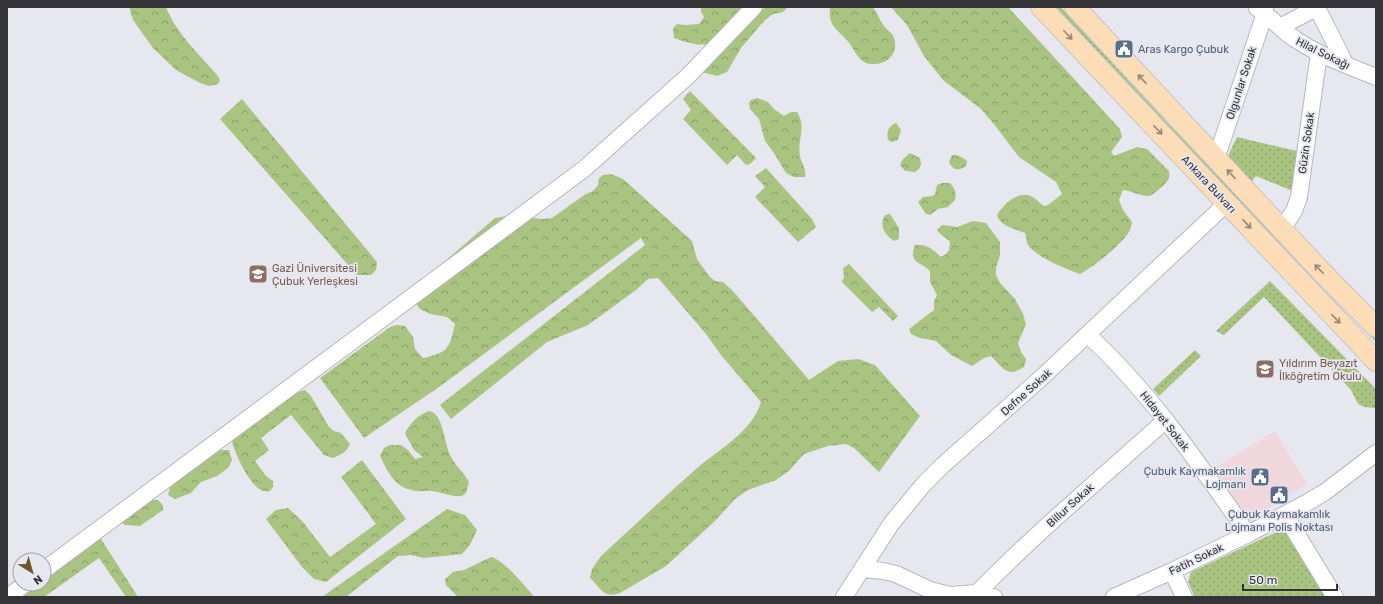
<svg xmlns="http://www.w3.org/2000/svg" width="1383" height="604" viewBox="0 0 1383 604" font-family="Rubik,sans-serif">
  <style>
    .commercial { fill: #f0d7de }
    .grass { fill: url(#grass-dots) }
    .forest { fill: url(#forest-crowns) }
    .lines { fill: none; stroke-linecap: round; stroke-linejoin: round }
    .minor-casing { stroke: #b7b7bf; stroke-width: 18 }
    .major-casing { stroke: #c6c6c7; stroke-width: 22 }
    .minor { stroke: #fff; stroke-width: 16 }
    .major { stroke: #fddcb8; stroke-width: 20 }
    .oneway { stroke: #988878 }
    .labels { text-anchor: middle; stroke-width: 3.5; stroke-linejoin: round; paint-order: stroke }
    .service-label { font-size: 11px; fill: #4e5e75; stroke: #e7e7f0; text-anchor: start }
    .street-label { font-size: 11px; fill: #343438; stroke: #e7e7f0 }
    .education-label { font-size: 11px; fill: #785e54; stroke: #e7e7f0; text-anchor: start }
  </style>
  <defs>
    <pattern id="grass-dots" width="8" height="8" patternUnits="userSpaceOnUse"><rect width="8" height="8" fill="#a9c481"/><path d="M2 2h.1M6 6h.1" fill="none" stroke="#8aa06b" stroke-width="1.8" stroke-linecap="round"/></pattern>
    <pattern id="forest-crowns" width="20" height="18" patternUnits="userSpaceOnUse"><rect width="20" height="18" fill="#a9c481"/><path d="M2 6a3 3 0 1 1 6 0M12 15a3 3 0 1 1 6 0" fill="none" stroke="#8aa06b"/></pattern>
  </defs>
  <rect width="100%" height="100%" fill="#e7e7f0"/>
  <path class="commercial" d="M 1275,431 L 1307,484 L 1245,522 L 1213,469 Z"/>
  <path class="grass" d="M 1056,7 L 1061,7 C 1163,120 1268,230 1376,337 L 1376,342 C 1267,233 1160,122 1056,7 Z
    M 1237,137 L 1301,152 L 1293,191 L 1256,176 L 1250,184 L 1226,160 Z
    M 1270,281 L 1376,389 L 1376,408 L 1364,407 L 1358,404 L 1351,390 L 1264,297 L 1224,335 L 1216,331 Z
    M 1195,350 L 1201,356 L 1159,396 L 1153,389 Z
    M 1287,527 L 1326,597 L 1195,597 L 1188,582 L 1191,572 Z"/>
  <path class="forest" d="M 130,7 L 166,7 C 176,33 199,54 217,75 L 220,80 L 218,84 L 209,86 L 200,83 L 176,70 L 153,48 L 133,20 L 130,10 Z
    M 701,7 L 742,7 L 752,14 L 757,13 L 766,7 L 787,8 L 783,12 L 773,14 L 764,21 L 741,48 L 727,72 L 717,76 L 701,72 L 708,44 C 696,46 686,42 674,38 L 673,28 L 677,24 L 685,25 L 699,24 L 704,17 L 701,12 Z
    M 830,7 L 872,7 C 877,11 878,17 882,23 C 884,27 888,30 892,34 C 899,44 894,58 884,62 C 880,64 871,65 866,63 C 857,59 853,47 847,40 C 835,28 828,25 830,7 Z
    M 891,7 L 1008,7 L 1120,129 L 1122,137 L 1111,152 L 1114,156 L 1137,147 L 1147,149 L 1169,171 C 1169,173 1170,176 1169,178 C 1167,183 1153,196 1148,196 C 1141,196 1131,191 1123,190 L 1119,200 L 1123,210 L 1132,222 C 1131,227 1130,232 1126,236 C 1116,249 1094,266 1080,274 C 1066,269 1036,257 1028,245 C 1026,242 1027,237 1025,233 C 1016,229 999,226 997,215 C 1004,204 1020,188 1034,198 C 1038,200 1040,204 1044,206 L 1048,205 L 1062,194 L 1056,182 L 1019,157 L 993,123 L 981,109 L 943,80 L 924,56 L 907,25 Z
    M 690,91 L 756,158 L 750,164 L 746,165 L 737,155 L 727,165 L 683,119 L 691,110 L 683,99 Z
    M 757,98 L 768,102 L 774,109 L 784,116 L 791,112 L 797,112 C 807,127 797,140 800,156 C 801,163 807,169 805,177 L 794,177 L 786,173 L 774,153 L 765,141 L 759,119 L 750,109 L 749,103 L 751,100 Z
    M 242,99 L 377,262 L 376,270 L 371,275 L 357,275 L 220,119 Z
    M 896,123 L 901,130 L 898,140 L 892,142 L 888,140 C 886,131 889,126 896,123 Z
    M 910,153 L 920,158 L 921,164 L 919,169 L 915,172 L 905,171 L 900,165 L 903,159 Z
    M 952,155 C 959,155 962,157 967,161 L 966,166 C 959,171 953,171 949,162 Z
    M 766,168 L 812,219 L 816,227 L 798,242 L 755,197 L 765,187 L 755,176 Z
    M 611,174 L 623,179 L 692,241 L 697,259 L 709,276 L 715,281 L 723,282 L 733,291 L 809,380 L 838,361 L 858,359 L 875,365 L 920,416 L 879,472 L 854,448 L 846,444 L 828,446 L 804,454 L 789,471 L 776,480 L 748,490 L 735,499 L 716,520 L 666,566 L 620,593 C 603,599 601,588 590,578 L 592,569 L 601,556 C 633,527 664,497 696,469 C 719,449 752,432 761,402 L 721,355 L 706,334 L 658,278 L 648,279 L 636,290 L 588,325 L 547,342 L 451,419 L 440,405 L 645,245 L 641,238 L 439,387 L 364,438 L 320,378 L 390,327 L 397,325 L 405,326 L 413,337 L 415,349 L 423,358 C 449,352 449,349 455,324 L 447,317 L 430,314 L 420,309 L 408,293 L 495,218 L 507,216 L 543,219 L 552,218 L 584,195 L 593,191 L 598,185 L 599,178 L 603,175 Z
    M 942,183 L 950,183 C 954,188 957,192 955,200 L 948,207 L 938,209 L 930,215 L 926,214 L 918,202 L 923,197 L 932,196 L 935,194 L 937,185 Z
    M 890,214 L 899,228 L 899,239 L 894,241 C 884,234 879,226 885,215 Z
    M 973,221 L 986,223 L 1000,242 L 1000,255 L 996,268 L 996,275 L 1000,283 L 1015,299 L 1023,314 L 1026,324 L 1018,343 L 1021,352 L 1026,359 L 1024,367 C 1007,378 1003,368 991,356 L 984,358 L 972,366 L 951,355 L 936,341 L 920,338 L 911,334 L 909,329 L 934,310 L 934,301 L 937,295 L 930,282 L 930,271 C 920,261 908,264 915,245 C 926,244 933,249 941,257 C 948,254 950,250 950,242 C 946,237 941,236 937,230 L 942,225 L 957,227 Z
    M 849,264 L 898,316 L 893,321 L 879,307 L 872,312 L 842,282 L 844,277 L 843,268 Z
    M 305,390 L 311,396 L 329,427 L 334,431 L 341,433 L 350,444 C 347,452 340,455 333,458 L 324,455 L 291,415 L 261,438 L 269,450 L 255,461 L 266,476 L 273,481 L 273,487 L 270,491 C 267,491 264,492 261,490 C 249,484 235,454 232,441 C 246,431 291,392 305,390 Z
    M 429,411 C 444,413 444,445 451,457 C 456,466 464,473 469,482 L 466,493 L 462,496 C 451,497 442,492 432,491 C 427,490 421,492 416,491 C 395,488 389,474 380,456 L 384,448 L 390,445 L 401,445 L 408,450 L 415,459 L 423,457 L 414,450 L 405,433 C 411,422 418,415 429,411 Z
    M 220,450 L 229,450 L 232,460 L 229,467 L 217,476 L 201,482 L 191,493 L 175,499 L 168,495 L 170,487 L 174,480 L 210,453 Z
    M 362,460 L 406,519 L 326,582 L 314,579 L 302,567 L 266,519 L 276,510 L 288,508 L 303,522 L 330,557 L 376,524 L 341,477 Z
    M 145,500 L 158,500 L 163,505 L 163,510 L 140,526 L 125,525 L 122,523 L 121,517 Z
    M 447,509 L 465,515 L 477,530 L 470,545 L 462,554 L 424,558 L 411,555 L 398,556 L 346,597 L 322,597 Z
    M 98,534 L 138,597 L 126,597 L 99,558 L 44,597 L 15,597 L 32,584 L 44,584 L 44,575 Z
    M 491,557 C 503,559 526,587 534,597 L 458,597 L 446,585 L 445,579 L 453,572 L 464,570 Z"/>
  <g class="lines">
    <defs>
      <path id="minor" d="M 1257,8 C 1271,17 1281,30 1295,39 C 1320,56 1349,66 1376,77
        M 1317,8 L 1346,65
        M 1280,27 L 1318,7
        M 1216,159 L 1265,13 L 1265,7
        M 1282,229 L 1294,211 L 1299,197 L 1319,53
        M 1088,335 C 1151,393 1199,464 1248,534
        M 1285,515 L 1335,597
        M 862,569 L 883,571 L 896,574 L 930,590 L 950,595 L 977,593 L 994,597
        M 44,570 L 584,169 L 688,76 L 754,7
        M 1172,571 L 1184,597
        M 977,593 C 1037,532 1102,477 1166,420
        M 8,597 L 25,584
        M 844,597 L 891,524 L 923,485 L 943,465 L 1040,379 L 1227,203
        M 1114,597 L 1172,571 L 1248,534 L 1308,502 L 1325,492 L 1376,453"/>
      <path id="major" d="M 1041,7 L 1376,361
        M 1075,7 L 1320,270 L 1376,327"/>
    </defs>
    <use href="#minor" class="minor-casing"/>
    <use href="#major" class="major-casing"/>
    <use href="#minor" class="minor"/>
    <use href="#major" class="major"/>
  </g>
  <defs><path id="oneway-shaft" d="M-6 0H5M1.5-3L5.5 0L1.5 3" fill="none" stroke-width="1.6" stroke-linecap="round" stroke-linejoin="round"/></defs>
  <g class="oneway">
    <use href="#oneway-shaft" transform="translate(1068 35) rotate(46)"/>
    <use href="#oneway-shaft" transform="translate(1142 79) rotate(-133)"/>
    <use href="#oneway-shaft" transform="translate(1158 130) rotate(46)"/>
    <use href="#oneway-shaft" transform="translate(1231 174) rotate(-133)"/>
    <use href="#oneway-shaft" transform="translate(1247 224) rotate(47)"/>
    <use href="#oneway-shaft" transform="translate(1319 269) rotate(-134)"/>
    <use href="#oneway-shaft" transform="translate(1336 319) rotate(46)"/>
  </g>
  <defs>
    <symbol id="civic-square" viewBox="-11 -11 22 22"><rect x="-9" y="-9" width="18" height="18" rx="4" fill="#5c6f8a" stroke="#e7e7f0"/><path d="M-.6-6.5H3V-4.5H.6V-3L4-1V1h2V6H-6V1h2V-1L-.6-3ZM-1.2 2.5V6h2.4V2.5Z" fill="#fff"/></symbol>
    <symbol id="school-square" viewBox="-11 -11 22 22"><rect x="-9" y="-9" width="18" height="18" rx="4" fill="#8d6e63" stroke="#e7e7f0"/><path d="M0-5L7-2L0 1L-7-2ZM-4 1L0 2.5L4 1V4Q0 6-4 4Z" fill="#fff"/></symbol>
  </defs>
  <g fill-rule="evenodd">
    <use href="#civic-square" x="1113" y="38" width="22" height="22"/>
    <use href="#school-square" x="247" y="263" width="22" height="22"/>
    <use href="#school-square" x="1254" y="358" width="22" height="22"/>
    <use href="#civic-square" x="1249" y="466" width="22" height="22"/>
    <use href="#civic-square" x="1268" y="484" width="22" height="22"/>
  </g>
  <g class="labels">
    <g class="service-label">
      <text x="1138" y="53">Aras Kargo Çubuk</text>
      <text x="1246" y="475" text-anchor="end">Çubuk Kaymakamlık<tspan x="1246" dy="13">Lojmanı</tspan></text>
      <text x="1279" y="518" text-anchor="middle">Çubuk Kaymakamlık<tspan x="1279" dy="13">Lojmanı Polis Noktası</tspan></text>
    </g>
    <g class="street-label">
      <text transform="translate(1323 53) rotate(26)" y="4">Hilal Sokağı</text>
      <text transform="translate(1241 83) rotate(-72)" y="4">Olgunlar Sokak</text>
      <text transform="translate(1306 143) rotate(-82)" y="4">Güzin Sokak</text>
      <text transform="translate(1209 184) rotate(47)" y="4">Ankara Bulvarı</text>
      <text transform="translate(1026 392) rotate(-42)" y="4">Defne Sokak</text>
      <text transform="translate(1165 421) rotate(52)" y="4">Hidayet Sokak</text>
      <text transform="translate(1070 505) rotate(-42)" y="4">Billur Sokak</text>
      <text transform="translate(1196 559) rotate(-26)" y="4">Fatih Sokak</text>
    </g>
    <g class="education-label">
      <text x="272" y="272">Gazi Üniversitesi<tspan x="272" dy="13">Çubuk Yerleşkesi</tspan></text>
      <text x="1279" y="367">Yıldırım Beyazıt<tspan x="1279" dy="13">İlköğretim Okulu</tspan></text>
    </g>
  </g>
  <rect width="1383" height="604" fill="none" stroke="#343438" stroke-width="16"/>
  <g transform="translate(32 572) rotate(143)"><circle r="19" fill="#e7e7f0" stroke="#9f9fa6"/>
  <path d="M0-3L7 15L0 10L-7 15Z" fill="#6b5826"/>
  <text y="-6" font-size="11" font-weight="bold" text-anchor="middle" fill="#343438">N</text>
  </g>
  <path d="M1243 584v6h94v-6" fill="none" stroke="#343438" stroke-width="2"/>
  <text x="1249" y="584" font-size="12" fill="#343438" stroke="#e7e7f0" stroke-width="3" paint-order="stroke">50 m</text>
</svg>
